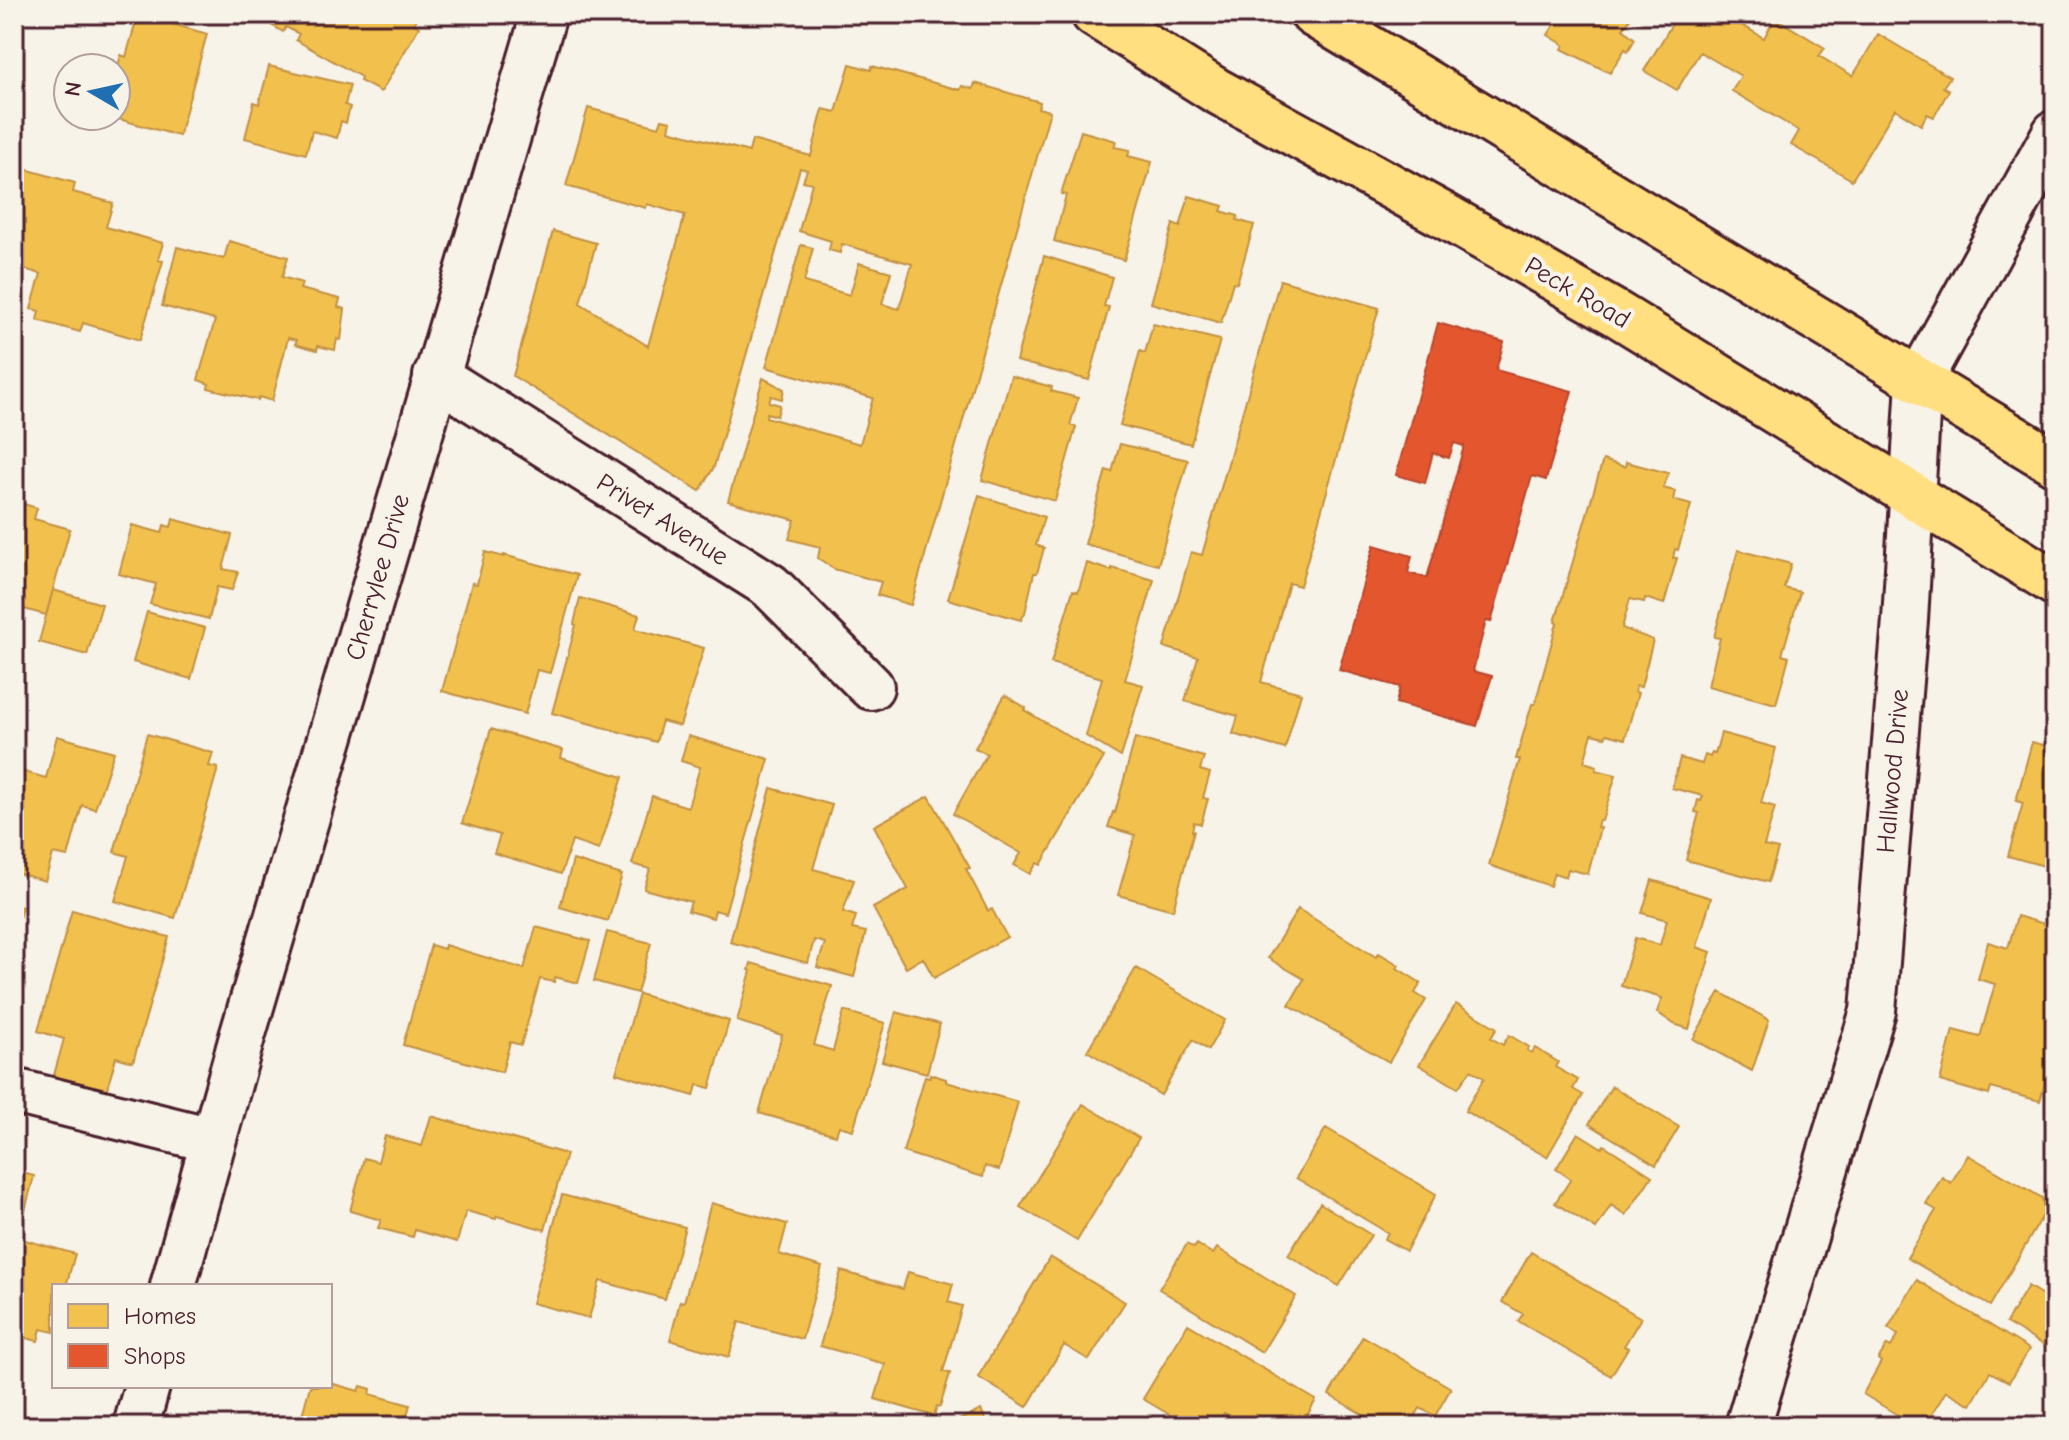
<svg xmlns="http://www.w3.org/2000/svg" width="2069" height="1440" viewBox="0 0 2069 1440" font-family="'Comic Neue',sans-serif">
  <style>
    .homes { fill: #f2c14e; stroke: #c09044; stroke-width: 2 }
    .shops { fill: #e4572e; stroke: #b6462d; stroke-width: 2 }
    .lines { fill: none; stroke-linecap: round; stroke-linejoin: round }
    .minor-casing { stroke: #4a1f2b; stroke-width: 50 }
    .major-casing { stroke: #4a1f2b; stroke-width: 50 }
    .minor { stroke: #f7f3e8; stroke-width: 44 }
    .major { stroke: #ffdf80; stroke-width: 44 }
    .labels { text-anchor: middle; stroke-width: 8; stroke-linejoin: round; paint-order: stroke }
    .street-label { font-size: 26px; fill: #4a1f2b; stroke: #f7f3e8 }
  </style>
  <rect width="100%" height="100%" fill="#f7f3e8"/>
  <filter id="ink" filterUnits="userSpaceOnUse"><feTurbulence type="fractalNoise" baseFrequency=".0125" numOctaves="2"/><feDisplacementMap in="SourceGraphic" scale="16" xChannelSelector="R" yChannelSelector="G"/><feConvolveMatrix kernelMatrix="1 2 1 2 8 2 1 2 1" color-interpolation-filters="sRGB"/></filter>
  <g filter="url(#ink)">
    <path class="homes" d="M 138,14 L 207,34 L 179,136 L 108,116 L 116,116 L 116,73 L 121,55 L 126,57 Z
      M 252,14 L 417,14 L 419,15 L 414,24 L 419,27 L 381,92 L 360,81 L 361,77 L 296,40 L 299,34 L 286,27 L 283,32 Z
      M 1561,14 L 1633,14 L 1623,29 L 1635,39 L 1628,51 L 1625,49 L 1610,73 L 1562,49 L 1564,45 L 1548,35 Z
      M 1678,14 L 1723,14 L 1764,38 L 1775,18 L 1825,48 L 1819,56 L 1853,76 L 1878,34 L 1950,77 L 1943,87 L 1949,90 L 1934,117 L 1927,114 L 1921,125 L 1895,109 L 1852,180 L 1791,145 L 1799,131 L 1732,91 L 1741,76 L 1700,52 L 1677,90 L 1644,71 Z
      M 850,64 L 871,70 L 872,66 L 960,90 L 962,86 L 973,89 L 975,83 L 1040,102 L 1038,108 L 1050,111 L 911,605 L 877,595 L 881,582 L 834,569 L 818,558 L 820,547 L 789,539 L 795,520 L 728,501 L 763,378 L 784,389 L 782,399 L 771,396 L 769,402 L 780,405 L 777,416 L 767,413 L 766,417 L 860,444 L 873,398 L 766,367 L 801,245 L 813,248 L 804,282 L 850,295 L 859,263 L 891,272 L 882,304 L 899,309 L 912,264 L 842,244 L 840,253 L 829,250 L 831,241 L 799,231 L 812,183 L 803,181 L 807,170 L 800,168 L 714,467 L 700,491 L 513,376 L 553,231 L 596,243 L 580,303 L 648,346 L 685,215 L 647,204 L 646,208 L 566,186 L 588,108 L 659,127 L 662,119 L 671,121 L 669,130 L 749,152 L 752,140 L 811,156 L 823,109 L 836,112 Z
      M 269,66 L 350,85 L 345,105 L 350,107 L 346,123 L 341,121 L 337,138 L 312,131 L 306,154 L 245,138 L 254,102 L 259,104 Z
      M 1081,131 L 1116,141 L 1114,147 L 1130,150 L 1128,156 L 1152,162 L 1124,260 L 1054,241 L 1066,195 L 1061,194 Z
      M 14,165 L 23,168 L 14,200 Z
      M 25,169 L 75,183 L 73,192 L 113,203 L 106,227 L 163,243 L 158,260 L 163,261 L 140,340 L 83,323 L 80,332 L 37,320 L 39,311 L 31,309 L 41,274 L 14,266 L 14,206 Z
      M 1189,196 L 1223,206 L 1221,211 L 1238,216 L 1237,220 L 1254,225 L 1237,283 L 1233,282 L 1221,323 L 1151,303 L 1173,224 L 1180,227 Z
      M 229,241 L 288,257 L 282,277 L 302,283 L 300,289 L 340,299 L 338,307 L 345,309 L 341,340 L 337,339 L 335,350 L 318,346 L 317,350 L 295,344 L 297,340 L 288,338 L 272,401 L 259,397 L 258,400 L 208,388 L 209,384 L 198,380 L 215,320 L 162,306 L 177,247 L 224,259 Z
      M 1044,256 L 1112,277 L 1104,306 L 1109,307 L 1089,380 L 1016,361 Z
      M 1280,280 L 1379,308 L 1300,586 L 1289,583 L 1261,682 L 1301,693 L 1285,749 L 1233,734 L 1238,716 L 1185,701 L 1198,657 L 1164,647 L 1191,552 L 1202,555 Z
      M 1153,324 L 1220,340 L 1191,444 L 1120,425 L 1140,351 L 1145,353 Z
      M 1011,376 L 1052,387 L 1051,391 L 1078,398 L 1070,425 L 1076,427 L 1055,501 L 982,480 Z
      M 1120,444 L 1188,460 L 1158,565 L 1085,544 L 1106,470 L 1112,472 Z
      M 1603,460 L 1625,467 L 1626,462 L 1668,473 L 1663,488 L 1675,491 L 1673,500 L 1691,505 L 1678,550 L 1675,549 L 1673,558 L 1677,558 L 1664,604 L 1645,598 L 1644,602 L 1630,599 L 1622,628 L 1653,640 L 1641,687 L 1636,686 L 1635,692 L 1638,693 L 1625,739 L 1607,734 L 1605,737 L 1592,734 L 1584,762 L 1597,766 L 1596,770 L 1616,775 L 1602,821 L 1599,820 L 1597,827 L 1600,828 L 1588,874 L 1568,869 L 1566,877 L 1554,873 L 1550,886 L 1489,865 L 1520,759 L 1516,759 L 1532,704 L 1535,704 L 1557,623 L 1555,622 Z
      M 979,495 L 1044,517 L 1036,545 L 1044,548 L 1037,573 L 1034,573 L 1025,613 L 1021,620 L 948,599 Z
      M 14,501 L 37,508 L 34,519 L 70,529 L 46,615 L 24,609 L 21,618 L 14,616 Z
      M 173,519 L 232,535 L 223,569 L 238,572 L 232,590 L 217,587 L 209,619 L 150,604 L 156,584 L 119,574 L 132,525 L 162,533 L 164,525 L 171,527 Z
      M 1738,550 L 1791,564 L 1784,588 L 1800,592 L 1782,655 L 1789,657 L 1776,704 L 1708,686 L 1720,638 L 1714,637 Z
      M 485,552 L 504,557 L 504,555 L 577,575 L 550,673 L 537,670 L 525,714 L 442,691 L 472,583 L 477,584 Z
      M 1087,563 L 1112,571 L 1112,568 L 1154,580 L 1125,680 L 1143,685 L 1121,757 L 1086,736 L 1102,678 L 1051,663 L 1073,590 L 1078,592 Z
      M 53,590 L 102,604 L 87,655 L 39,642 Z
      M 580,598 L 639,615 L 635,629 L 704,648 L 680,726 L 662,721 L 656,742 L 552,713 L 576,625 L 574,624 Z
      M 147,612 L 205,628 L 191,679 L 133,662 Z
      M 1005,695 L 1026,708 L 1024,710 L 1104,757 L 1041,865 L 1037,863 L 1030,874 L 1014,865 L 1021,853 L 953,814 L 987,754 L 975,748 Z
      M 491,729 L 563,750 L 561,758 L 623,777 L 599,850 L 572,841 L 561,874 L 494,853 L 500,835 L 462,823 Z
      M 1721,733 L 1776,748 L 1761,803 L 1775,807 L 1764,846 L 1778,849 L 1768,882 L 1686,860 L 1699,813 L 1695,812 L 1698,800 L 1701,801 L 1703,796 L 1672,788 L 1680,758 L 1702,764 L 1705,755 L 1710,757 L 1712,753 L 1715,754 Z
      M 147,734 L 213,753 L 209,766 L 218,768 L 175,918 L 115,901 L 128,856 L 114,852 Z
      M 57,736 L 114,752 L 95,809 L 82,805 L 68,857 L 53,854 L 45,881 L 14,872 L 14,769 L 46,778 Z
      M 688,736 L 769,759 L 725,913 L 715,910 L 713,918 L 688,911 L 691,902 L 644,889 L 650,869 L 632,864 L 652,796 L 688,807 L 700,767 L 681,761 Z
      M 1135,738 L 1204,757 L 1200,770 L 1210,773 L 1203,798 L 1208,799 L 1201,824 L 1194,822 L 1192,831 L 1194,831 L 1173,910 L 1118,895 L 1135,835 L 1108,827 L 1113,812 L 1115,813 Z
      M 2055,738 L 2055,869 L 2008,856 L 2023,803 L 2016,801 L 2032,742 L 2053,748 Z
      M 771,788 L 832,805 L 813,869 L 854,880 L 843,912 L 856,916 L 852,929 L 866,932 L 854,977 L 817,967 L 825,943 L 814,940 L 808,963 L 730,942 Z
      M 929,796 L 970,868 L 966,869 L 988,911 L 992,909 L 1007,937 L 934,978 L 923,958 L 906,968 L 873,908 L 908,889 L 874,826 Z
      M 573,860 L 622,875 L 608,921 L 560,907 Z
      M 1652,880 L 1711,898 L 1697,947 L 1711,952 L 1689,1029 L 1674,1024 L 1657,1012 L 1662,998 L 1621,986 L 1635,938 L 1660,945 L 1667,920 L 1642,913 Z
      M 14,905 L 22,907 L 14,937 Z
      M 1298,909 L 1376,957 L 1379,953 L 1399,965 L 1397,968 L 1421,983 L 1415,993 L 1426,1000 L 1389,1062 L 1289,1005 L 1304,979 L 1268,958 Z
      M 72,910 L 169,937 L 133,1062 L 116,1057 L 104,1100 L 51,1086 L 64,1039 L 38,1031 Z
      M 2017,916 L 2055,927 L 2048,960 L 2055,962 L 2055,1059 L 2053,1066 L 2050,1065 L 2040,1101 L 1991,1088 L 1989,1095 L 1940,1081 L 1953,1030 L 1980,1037 L 1995,984 L 1978,979 L 1988,942 L 2008,948 Z
      M 536,927 L 590,941 L 578,983 L 555,977 L 554,982 L 540,979 L 521,1045 L 510,1042 L 502,1072 L 403,1045 L 431,945 L 444,949 L 445,945 L 524,969 Z
      M 607,932 L 651,943 L 637,993 L 594,981 Z
      M 751,963 L 832,986 L 814,1045 L 833,1051 L 844,1011 L 885,1023 L 853,1130 L 839,1126 L 836,1135 L 759,1113 L 782,1035 L 737,1021 L 751,971 L 749,970 Z
      M 1136,968 L 1225,1020 L 1208,1050 L 1193,1040 L 1161,1095 L 1087,1051 Z
      M 1720,992 L 1769,1020 L 1752,1071 L 1693,1039 Z
      M 639,994 L 729,1021 L 710,1088 L 697,1085 L 694,1096 L 616,1073 Z
      M 1456,1004 L 1497,1028 L 1491,1038 L 1503,1045 L 1509,1035 L 1529,1047 L 1527,1050 L 1532,1053 L 1535,1048 L 1558,1062 L 1555,1067 L 1578,1080 L 1573,1089 L 1583,1095 L 1547,1157 L 1465,1111 L 1484,1078 L 1471,1070 L 1458,1088 L 1419,1065 Z
      M 896,1012 L 940,1024 L 927,1073 L 882,1061 Z
      M 930,1074 L 946,1079 L 946,1082 L 1018,1102 L 999,1170 L 985,1166 L 983,1177 L 903,1152 L 925,1076 L 930,1077 Z
      M 1612,1086 L 1679,1127 L 1656,1165 L 1589,1124 Z
      M 1083,1104 L 1139,1138 L 1077,1241 L 1020,1207 Z
      M 431,1116 L 566,1154 L 545,1230 L 497,1216 L 496,1219 L 466,1211 L 457,1242 L 415,1230 L 413,1237 L 378,1228 L 381,1220 L 350,1211 L 364,1158 L 378,1162 L 385,1136 L 422,1146 Z
      M 1326,1128 L 1436,1194 L 1406,1251 L 1384,1239 L 1388,1233 L 1296,1178 Z
      M 1578,1133 L 1602,1148 L 1604,1145 L 1652,1176 L 1626,1215 L 1611,1205 L 1596,1229 L 1555,1203 L 1571,1179 L 1556,1169 Z
      M 1968,1155 L 2042,1198 L 2045,1212 L 1990,1306 L 1907,1258 L 1936,1210 L 1926,1204 L 1942,1177 L 1951,1183 Z
      M 14,1171 L 34,1176 L 18,1238 L 75,1254 L 66,1286 L 54,1286 L 54,1332 L 41,1329 L 38,1341 L 14,1335 Z
      M 562,1195 L 685,1227 L 665,1299 L 600,1281 L 589,1318 L 532,1303 Z
      M 711,1203 L 787,1224 L 779,1254 L 822,1267 L 802,1339 L 739,1322 L 729,1357 L 670,1340 L 680,1301 L 684,1302 Z
      M 1320,1203 L 1371,1235 L 1339,1286 L 1288,1255 Z
      M 1187,1244 L 1194,1248 L 1197,1244 L 1213,1254 L 1217,1248 L 1296,1296 L 1262,1352 L 1159,1289 Z
      M 1531,1252 L 1641,1318 L 1624,1346 L 1628,1348 L 1611,1376 L 1518,1321 L 1523,1314 L 1502,1302 Z
      M 1050,1257 L 1125,1302 L 1089,1360 L 1064,1345 L 1027,1407 L 978,1377 Z
      M 841,1271 L 903,1289 L 908,1272 L 953,1284 L 948,1302 L 962,1306 L 943,1372 L 950,1373 L 940,1407 L 937,1406 L 934,1416 L 875,1399 L 885,1364 L 820,1346 Z
      M 1917,1280 L 2029,1349 L 2009,1382 L 1990,1372 L 1971,1405 L 1946,1391 L 1925,1426 L 1916,1426 L 1863,1394 L 1881,1362 L 1878,1359 L 1887,1345 L 1891,1347 L 1898,1335 L 1888,1328 Z
      M 2028,1286 L 2055,1303 L 2055,1352 L 2006,1323 Z
      M 1188,1324 L 1316,1400 L 1301,1426 L 1246,1426 L 1224,1413 L 1217,1426 L 1189,1426 L 1143,1399 Z
      M 1363,1336 L 1451,1388 L 1435,1416 L 1420,1408 L 1410,1426 L 1383,1426 L 1329,1395 Z
      M 330,1383 L 359,1391 L 361,1386 L 371,1389 L 370,1394 L 410,1405 L 404,1426 L 299,1426 L 310,1386 L 330,1386 Z
      M 981,1410 L 989,1426 L 946,1426 Z"/>
    <path class="shops" d="M 1438,323 L 1504,342 L 1496,370 L 1572,391 L 1546,480 L 1532,476 L 1491,622 L 1486,621 L 1473,671 L 1492,676 L 1477,726 L 1396,703 L 1400,687 L 1339,670 L 1374,545 L 1412,556 L 1408,573 L 1427,578 L 1464,446 L 1454,443 L 1449,458 L 1433,453 L 1425,483 L 1396,475 Z"/>
    <g class="lines">
      <defs>
        <path id="minor" d="M 436,376 L 770,586 L 871,687
          M 14,1091 L 212,1140
          M 173,1286 L 242,1037 L 544,14
          M 136,1426 L 147,1386
          M 1748,1426 L 1873,1011 L 1905,620 L 1919,381 L 2055,133"/>
        <path id="major" d="M 1094,14 L 1215,90 L 1445,216 L 1617,314 L 2055,583
          M 1313,14 L 2055,463"/>
      </defs>
      <use href="#minor" class="minor-casing"/>
      <use href="#major" class="major-casing"/>
      <use href="#minor" class="minor"/>
      <use href="#major" class="major"/>
    </g>
  </g>
  <g class="labels">
    <g class="street-label">
      <text transform="translate(1578 292) rotate(30)" y="9">Peck Road</text>
      <text transform="translate(663 519) rotate(32)" y="9">Privet Avenue</text>
      <text transform="translate(377 577) rotate(-74)" y="9">Cherrylee Drive</text>
      <text transform="translate(1892 771) rotate(-85)" y="9">Hallwood Drive</text>
    </g>
  </g>
  <rect width="2069" height="1440" fill="none" stroke="#f7f3e8" stroke-width="48"/>
  <rect x="24" y="24" width="2021" height="1392" fill="none" stroke="#4a1f2b" stroke-width="3" filter="url(#ink)"/>
  <rect x="52" y="1284" width="280" height="104" fill="#f7f3e8" stroke="#b29e9c" stroke-width="2"/>
  <rect x="68" y="1304" width="40" height="24" fill="#f2c14e" stroke="#b29e9c" stroke-width="2"/>
  <text x="124" y="1324" font-size="24" fill="#4a1f2b">Homes</text>
  <rect x="68" y="1344" width="40" height="24" fill="#e4572e" stroke="#b29e9c" stroke-width="2"/>
  <text x="124" y="1364" font-size="24" fill="#4a1f2b">Shops</text>
  <g transform="translate(92 92) rotate(279)"><circle r="38" fill="#f7f3e8" stroke="#b29e9c" stroke-width="2"/>
  <path d="M0-6L14 30L0 20L-14 30Z" fill="#1f6fb2"/>
  <text y="-12" font-size="22" font-weight="bold" text-anchor="middle" fill="#4a1f2b">N</text>
  </g>
</svg>
